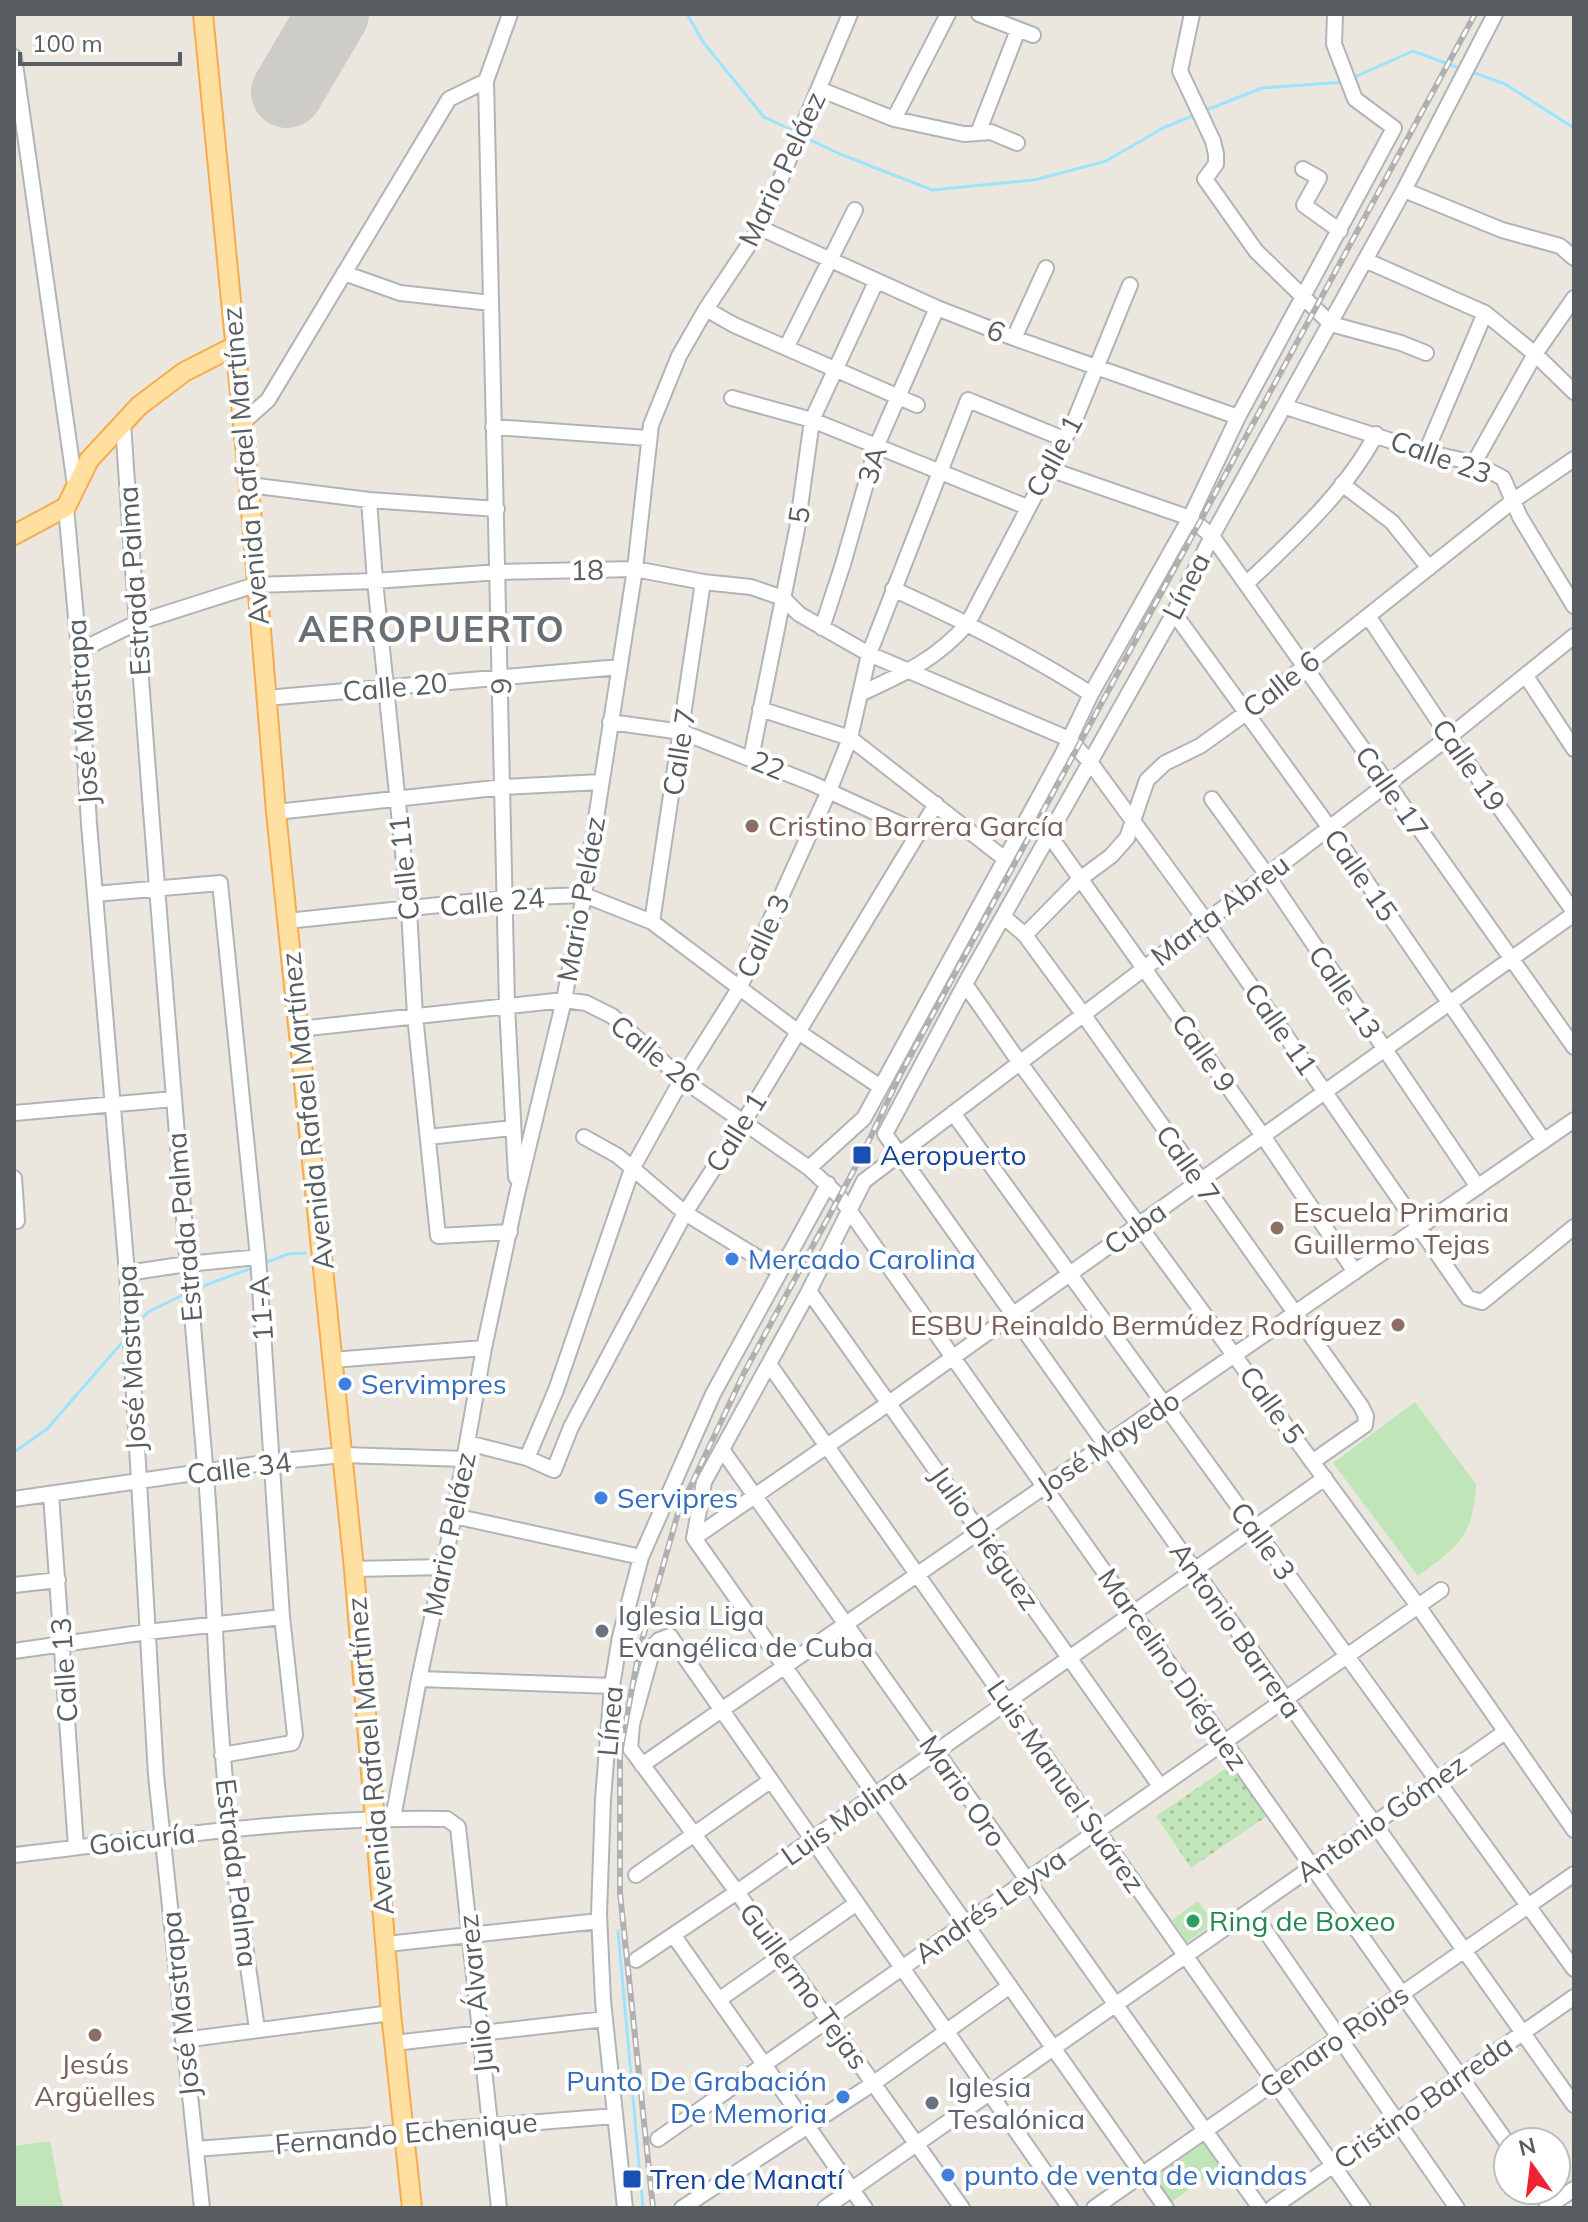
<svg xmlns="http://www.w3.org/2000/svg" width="1588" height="2222" viewBox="0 0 1588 2222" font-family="Mulish,sans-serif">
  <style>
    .green { fill: #c0e5b9 }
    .park { fill: url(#park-dots) }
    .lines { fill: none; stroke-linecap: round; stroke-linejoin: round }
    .stream { stroke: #9be4ff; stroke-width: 3 }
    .runway { stroke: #ceccc8; stroke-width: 72 }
    .minor-casing { stroke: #b0b4b8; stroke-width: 18 }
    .major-casing { stroke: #f7ab4d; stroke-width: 22 }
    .minor { stroke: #fff; stroke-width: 14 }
    .major { stroke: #ffe0a0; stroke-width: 18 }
    .rail-casing { stroke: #afb0b1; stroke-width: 6 }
    .rail { stroke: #fff; stroke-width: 3; stroke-dasharray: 9; stroke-linecap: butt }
    .education-dot { fill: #8d6e63; stroke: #fff; stroke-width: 3 }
    .transit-dot { fill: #1a4fb4; stroke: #fff; stroke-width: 3 }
    .shop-dot { fill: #3f7fe0; stroke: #fff; stroke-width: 3 }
    .worship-dot { fill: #6b7280; stroke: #fff; stroke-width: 3 }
    .leisure-dot { fill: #2e9e5b; stroke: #fff; stroke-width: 3 }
    .labels { text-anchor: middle; stroke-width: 8; stroke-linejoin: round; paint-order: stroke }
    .street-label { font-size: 28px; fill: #585d61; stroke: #fff }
    .education-label { font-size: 28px; fill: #785e54; stroke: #fff; text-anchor: start }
    .transit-label { font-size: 28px; fill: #164399; stroke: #fff; text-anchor: start }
    .shop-label { font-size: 28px; fill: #366cbe; stroke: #fff; text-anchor: start }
    .worship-label { font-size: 28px; fill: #5b616d; stroke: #fff; text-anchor: start }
    .leisure-label { font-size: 28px; fill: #27864d; stroke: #fff; text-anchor: start }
    .district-label { font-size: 36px; font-weight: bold; letter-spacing: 2px; fill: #696f73; stroke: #fff }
  </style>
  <defs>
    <pattern id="park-dots" width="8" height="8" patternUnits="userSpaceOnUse" patternTransform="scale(2)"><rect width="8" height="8" fill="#c0e5b9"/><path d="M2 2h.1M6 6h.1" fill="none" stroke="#9fbd9a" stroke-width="1.8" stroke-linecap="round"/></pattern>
  </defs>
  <rect width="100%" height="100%" fill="#ece7de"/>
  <path class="green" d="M 1415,1402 L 1476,1484 C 1473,1537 1459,1546 1418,1576 L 1333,1463 Z
    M 1198,1901 L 1214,1923 L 1187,1942 L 1172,1920 Z
    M 1204,2139 L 1222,2165 L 1170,2203 L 1151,2177 Z
    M 50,2141 L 63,2208 L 14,2208 L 14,2146 Z"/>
  <path class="park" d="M 1231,1765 L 1267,1816 L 1191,1868 L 1156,1816 Z"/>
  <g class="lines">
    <path class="stream" d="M 687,14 L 703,42 L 764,117 L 796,132
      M 1469,71 L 1505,84 L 1574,128
      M 1350,79 L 1413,51 L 1462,69
      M 1204,111 L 1262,88 L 1344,82
      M 802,136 L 840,154 L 932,190 L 1034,180 L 1106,161 L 1163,128 L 1197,114
      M 262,1264 L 288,1254 L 305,1253
      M 195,1289 L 255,1267
      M 135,1327 L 148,1312 L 185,1294
      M 14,1452 L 47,1429 L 125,1339
      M 618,1931 L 643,2208"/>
    <path class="runway" d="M 287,92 L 333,14"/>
    <defs>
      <path id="minor" d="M 510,14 L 486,81 L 507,1006 L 516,1177
        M 979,14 L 1033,35
        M 1192,14 L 1180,71 L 1213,141 L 1216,154 L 1216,164 L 1205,179 L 1256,251 L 1331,324 L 1401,343 L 1426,353
        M 1495,14 L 1404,190 L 1212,536 L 1174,613 L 965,984 L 885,1134 L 1574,2105
        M 14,57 L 75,485
        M 819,89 L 894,119 L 964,134 L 991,132 L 1017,143
        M 894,119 L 948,14
        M 978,133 L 1018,30
        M 1303,169 L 1319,178 L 1304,205 L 1340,231
        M 1404,190 L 1502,230 L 1560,246 L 1574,258
        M 760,228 L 937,308 L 1014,338 L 1238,417
        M 1365,260 L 1485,313 L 1535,354 L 1574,392
        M 344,273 L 400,293 L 491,303
        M 706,309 L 734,325 L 917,405
        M 1014,338 L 1046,268
        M 786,348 L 855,210
        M 732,398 L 812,420 L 1027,507
        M 1286,407 L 1426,452 L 1474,463 L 1503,478 L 1520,517 L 1574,606
        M 123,423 C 146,771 175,1118 205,1465 C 214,1562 214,1659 223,1756 C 230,1848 244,1938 257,2029
        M 242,423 L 268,400 L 449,99 L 486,81
        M 493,427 L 648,438
        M 1426,452 L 1485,313
        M 1474,463 L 1535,354 L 1574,298
        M 1049,469 L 1190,518 L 1212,536 L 1574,1047
        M 1342,484 L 1392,522 L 1429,568
        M 249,485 L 369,500 L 497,509
        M 369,500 L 375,581 L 409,910 L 415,1016 L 438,1236 L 510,1232
        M 66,507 L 79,651 L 89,824 L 127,1273 L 156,1775 L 202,2208
        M 1246,584 C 1293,539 1346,492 1376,434
        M 893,589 C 962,620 1027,653 1091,694
        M 1174,613 L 1329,827 L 1544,1141
        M 1368,616 L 1449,737 L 1574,912
        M 822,628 L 843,564 L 877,445 L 937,308
        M 79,651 L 136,623 L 255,585 L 375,581 L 499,572 L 635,569 L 703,582 L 751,587 L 783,598 L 799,614 L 869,654 L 1069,739 L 1090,762 L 1206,921 L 1468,1298 L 1482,1302 L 1574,1227
        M 1526,676 L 1574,749
        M 862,693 C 905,673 937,659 968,623 L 1076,417 L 1130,285
        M 266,698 L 620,667
        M 760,709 L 850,738 L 1005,859
        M 610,722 L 682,732 L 811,783 L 918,832
        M 751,758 L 797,529 L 812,420 L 876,282
        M 1212,799 L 1267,875 L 1478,1187
        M 276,812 L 504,787 L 601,782
        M 1050,836 L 1263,1136 L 1355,1272
        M 95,894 L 220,883 L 258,1257 L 282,1617 L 295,1735 L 292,1743 L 222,1755
        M 1004,917 L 1025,935 L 1083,1014 L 1361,1406 L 1366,1416 L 1365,1425 L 1312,1462
        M 287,921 L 506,898 L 584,895 L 652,922 L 797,1031 L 879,1086
        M 652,922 L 703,582
        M 1025,935 L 1080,879 L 1111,856 L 1127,838 L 1147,780 L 1165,763 L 1200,746 L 1246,713 L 1514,500 L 1574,459
        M 965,984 L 1020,1063 L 1418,1606 L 1574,1830
        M 299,1029 L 564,1000 L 586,1003 L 612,1016 L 682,1079 L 809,1168 L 838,1195 L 849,1210 L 1508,2144
        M 14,1113 L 174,1099
        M 953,1113 L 1574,1969
        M 428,1137 L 513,1128
        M 584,1137 L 618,1156 L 685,1213 L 778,1270
        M 809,1168 L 864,1118 L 1062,755 L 1091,694 L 1190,518 L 1238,417 L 1394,128 L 1355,99 L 1334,44 L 1335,14
        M 14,1178 L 17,1221
        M 127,1273 L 187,1264 L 258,1257
        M 809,1291 L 1160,1786
        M 332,1360 L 484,1348
        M 769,1364 L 1363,2208
        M 468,1443 L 527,1458 L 554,1470 L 571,1427 L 685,1213 L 743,1123 L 936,804
        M 723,1451 L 1260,2208
        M 527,1458 L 556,1390 L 632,1169 L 682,1079 L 740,987 L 829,791 L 850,738 L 869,654 L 968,400 L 1064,439
        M 51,1494 L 76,1847
        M 14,1499 L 271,1462 L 343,1455 L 465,1459
        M 454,1516 L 641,1557
        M 694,1538 L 704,1482 L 809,1291 L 864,1181 L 1449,737 L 1574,636
        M 694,1538 L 889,1403 L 1574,914
        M 694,1538 L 1166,2208
        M 354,1569 L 443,1567
        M 14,1585 L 58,1580
        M 14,1651 L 147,1632 L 282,1617
        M 419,1679 L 612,1686
        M 642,1765 L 1574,1120
        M 393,1818 L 419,1679 L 454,1516 L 484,1348 L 517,1194 L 564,1000 L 584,895 L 635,569 L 651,425 L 679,356 L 706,309 L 760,228 L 850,14
        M 14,1855 C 159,1838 301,1816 447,1819 L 458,1827 L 499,2208
        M 636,1875 L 770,1781
        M 1251,1910 L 1457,2208
        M 674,1936 L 865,2208
        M 387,1944 L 599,1921
        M 636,1960 L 737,1892 L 1325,1478
        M 720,1999 L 857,1903
        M 183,2040 L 391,2013
        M 394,2043 L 605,2019
        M 658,2139 L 1441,1590
        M 196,2149 L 615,2116
        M 1540,2190 L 1553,2208
        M 625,2208 L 603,2001 L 599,1914 L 603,1799 L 612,1686 L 620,1637 L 641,1557 L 713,1394 L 828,1184
        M 682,2208 L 874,2083 L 1010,1986
        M 825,2208 L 1505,1732
        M 962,2208 L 737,1892 L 630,1748 L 632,1724 L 654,1645 L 659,1640 L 670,1636 L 1070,2208
        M 1094,2208 L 1574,1874
        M 1272,2208 L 1574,1997
        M 1546,2208 L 1574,2189"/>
      <path id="major" d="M 203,14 L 249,485 L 276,812 L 354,1569 L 391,2013 L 412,2208
        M 14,535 L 66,507 L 89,460 L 139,406 L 184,372 L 235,346"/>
    </defs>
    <use href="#minor" class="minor-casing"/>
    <use href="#major" class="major-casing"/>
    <use href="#minor" class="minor"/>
    <use href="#major" class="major"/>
    <defs>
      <path id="rail" d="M 653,2208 L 620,1893 L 620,1753 L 639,1651 L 678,1513 L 744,1373 L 862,1155 L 900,1075 L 1475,14"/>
    </defs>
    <use href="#rail" class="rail-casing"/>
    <use href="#rail" class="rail"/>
  </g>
  <g class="education-dot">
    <circle cx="752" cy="826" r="8"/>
    <circle cx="1277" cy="1228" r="8"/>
    <circle cx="1398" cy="1325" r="8"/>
    <circle cx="95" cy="2035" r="8"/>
  </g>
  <g class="transit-dot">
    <rect x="852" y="1145" width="20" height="20" rx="4"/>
    <rect x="622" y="2169" width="20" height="20" rx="4"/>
  </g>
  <g class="shop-dot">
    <circle cx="732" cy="1259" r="8"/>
    <circle cx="345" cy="1384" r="8"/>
    <circle cx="601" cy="1498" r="8"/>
    <circle cx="843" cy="2097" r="8"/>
    <circle cx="948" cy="2175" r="8"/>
  </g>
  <g class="worship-dot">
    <circle cx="602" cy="1631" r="8"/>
    <circle cx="932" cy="2103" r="8"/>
  </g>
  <circle class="leisure-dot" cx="1193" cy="1921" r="8"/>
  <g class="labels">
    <g class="street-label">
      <text transform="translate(782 169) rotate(-65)" y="10">Mario Peláez</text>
      <text transform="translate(996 331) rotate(21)" y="10">6</text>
      <text transform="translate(1054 456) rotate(-62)" y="10">Calle 1</text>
      <text transform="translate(1441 457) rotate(20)" y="10">Calle 23</text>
      <text transform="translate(872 465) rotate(-73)" y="10">3A</text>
      <text transform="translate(245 466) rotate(-95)" y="10">Avenida Rafael Martínez</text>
      <text transform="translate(799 515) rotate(-81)" y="10">5</text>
      <text transform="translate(587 570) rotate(-1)" y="10">18</text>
      <text transform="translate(134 581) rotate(-94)" y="10">Estrada Palma</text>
      <text transform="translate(1186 586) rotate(-63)" y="10">Línea</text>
      <text transform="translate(1281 684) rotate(-38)" y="10">Calle 6</text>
      <text transform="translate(501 686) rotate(-91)" y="10">9</text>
      <text transform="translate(395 687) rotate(-5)" y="10">Calle 20</text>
      <text transform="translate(82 712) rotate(-94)" y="10">José Mastrapa</text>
      <text transform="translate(679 752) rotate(-81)" y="10">Calle 7</text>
      <text transform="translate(768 765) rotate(22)" y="10">22</text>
      <text transform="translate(1469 765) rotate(55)" y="10">Calle 19</text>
      <text transform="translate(1392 792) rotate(55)" y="10">Calle 17</text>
      <text transform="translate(404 868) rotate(-96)" y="10">Calle 11</text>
      <text transform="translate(1361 875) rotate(55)" y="10">Calle 15</text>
      <text transform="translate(581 899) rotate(-80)" y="10">Mario Peláez</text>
      <text transform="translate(492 902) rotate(-5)" y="10">Calle 24</text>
      <text transform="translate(1220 910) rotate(-37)" y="10">Marta Abreu</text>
      <text transform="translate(763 936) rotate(-65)" y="10">Calle 3</text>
      <text transform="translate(1345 992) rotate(56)" y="10">Calle 13</text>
      <text transform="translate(1281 1029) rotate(55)" y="10">Calle 11</text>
      <text transform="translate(1204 1053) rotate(55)" y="10">Calle 9</text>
      <text transform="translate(655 1054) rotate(39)" y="10">Calle 26</text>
      <text transform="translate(307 1111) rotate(-96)" y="10">Avenida Rafael Martínez</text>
      <text transform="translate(736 1132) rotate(-58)" y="10">Calle 1</text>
      <text transform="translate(1188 1164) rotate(55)" y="10">Calle 7</text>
      <text transform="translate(184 1227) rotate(-95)" y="10">Estrada Palma</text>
      <text transform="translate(1135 1228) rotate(-36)" y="10">Cuba</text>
      <text transform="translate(261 1309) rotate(-94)" y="10">11-A</text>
      <text transform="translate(131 1358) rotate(-93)" y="10">José Mastrapa</text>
      <text transform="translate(1272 1405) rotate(54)" y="10">Calle 5</text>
      <text transform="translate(1108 1443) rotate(-34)" y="10">José Mayedo</text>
      <text transform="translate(239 1468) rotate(-7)" y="10">Calle 34</text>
      <text transform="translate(449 1534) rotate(-78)" y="10">Mario Peláez</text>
      <text transform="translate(985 1538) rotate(55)" y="10">Julio Diéguez</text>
      <text transform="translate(1263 1541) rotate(54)" y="10">Calle 3</text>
      <text transform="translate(1236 1630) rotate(55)" y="10">Antonio Barrera</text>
      <text transform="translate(1173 1669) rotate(55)" y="10">Marcelino Diéguez</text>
      <text transform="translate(64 1670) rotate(-94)" y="10">Calle 13</text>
      <text transform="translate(610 1721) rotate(-85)" y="10">Línea</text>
      <text transform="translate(370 1756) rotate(-95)" y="10">Avenida Rafael Martínez</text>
      <text transform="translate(1066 1786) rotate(55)" y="10">Luis Manuel Suárez</text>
      <text transform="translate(963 1791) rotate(55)" y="10">Mario Oro</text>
      <text transform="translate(844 1817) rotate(-35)" y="10">Luis Molina</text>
      <text transform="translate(1381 1818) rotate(-35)" y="10">Antonio Gómez</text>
      <text transform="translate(142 1839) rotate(-7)" y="10">Goicuría</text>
      <text transform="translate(237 1873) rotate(83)" y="10">Estrada Palma</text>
      <text transform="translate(990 1906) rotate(-35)" y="10">Andrés Leyva</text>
      <text transform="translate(804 1986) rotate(54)" y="10">Guillermo Tejas</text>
      <text transform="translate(476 1994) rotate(-96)" y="10">Julio Álvarez</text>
      <text transform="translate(180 2004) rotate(-96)" y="10">José Mastrapa</text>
      <text transform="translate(1334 2041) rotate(-35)" y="10">Genaro Rojas</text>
      <text transform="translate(1423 2102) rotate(-35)" y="10">Cristino Barreda</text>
      <text transform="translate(406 2133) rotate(-5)" y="10">Fernando Echenique</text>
    </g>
    <g class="education-label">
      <text x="768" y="836">Cristino Barrera García</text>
      <text x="1293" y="1222">Escuela Primaria<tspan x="1293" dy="32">Guillermo Tejas</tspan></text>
      <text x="1382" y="1335" text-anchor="end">ESBU Reinaldo Bermúdez Rodríguez</text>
      <text x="95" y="2074" text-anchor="middle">Jesús<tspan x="95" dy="32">Argüelles</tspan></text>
    </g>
    <g class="transit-label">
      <text x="880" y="1165">Aeropuerto</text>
      <text x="650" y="2189">Tren de Manatí</text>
    </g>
    <g class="shop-label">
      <text x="748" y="1269">Mercado Carolina</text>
      <text x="361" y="1394">Servimpres</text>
      <text x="617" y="1508">Servipres</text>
      <text x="827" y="2091" text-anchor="end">Punto De Grabación<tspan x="827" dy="32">De Memoria</tspan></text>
      <text x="964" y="2185">punto de venta de viandas</text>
    </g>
    <g class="worship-label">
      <text x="618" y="1625">Iglesia Liga<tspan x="618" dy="32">Evangélica de Cuba</tspan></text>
      <text x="948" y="2097">Iglesia<tspan x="948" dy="32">Tesalónica</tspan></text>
    </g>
    <g class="leisure-label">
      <text x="1209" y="1931">Ring de Boxeo</text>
    </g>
    <g class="district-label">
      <text x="432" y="642">AEROPUERTO</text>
    </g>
  </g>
  <rect width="1588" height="2222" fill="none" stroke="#585d61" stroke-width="32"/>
  <g transform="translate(1532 2166) rotate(346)"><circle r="38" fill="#ffffff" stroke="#bcbec0" stroke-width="2"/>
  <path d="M0-6L14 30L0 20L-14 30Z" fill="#f02133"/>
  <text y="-12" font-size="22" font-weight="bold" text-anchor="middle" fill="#585d61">N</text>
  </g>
  <path d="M20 52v12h160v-12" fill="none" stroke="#585d61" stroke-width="4"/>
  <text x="32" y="52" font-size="24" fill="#585d61" stroke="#ffffff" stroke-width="6" paint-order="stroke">100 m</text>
</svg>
